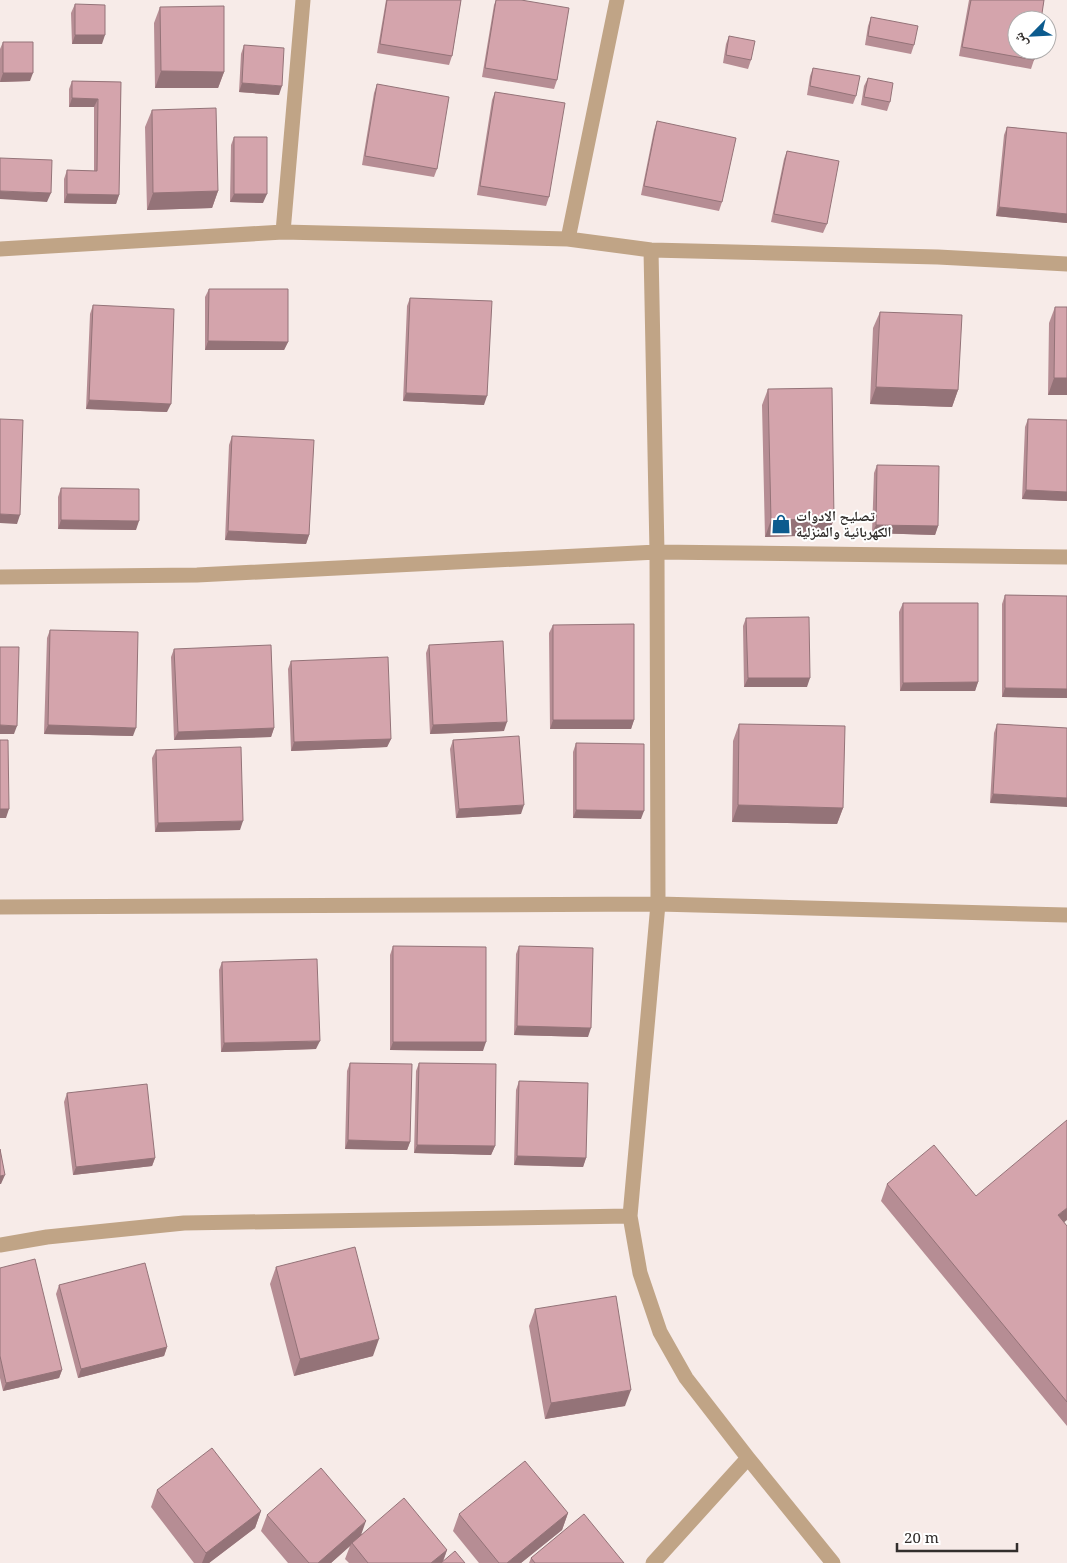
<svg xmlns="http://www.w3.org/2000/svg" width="1067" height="1563" viewBox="0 0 1067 1563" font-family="'Noto Serif','Noto Naskh Arabic',serif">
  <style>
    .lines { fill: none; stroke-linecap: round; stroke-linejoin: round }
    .street { stroke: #c0a486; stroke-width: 15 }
    .wall { fill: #b68d94 }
    .shaded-wall { fill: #947378 }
    .building { fill: #d4a4ac; stroke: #947378 }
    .labels { text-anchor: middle; stroke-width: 4; stroke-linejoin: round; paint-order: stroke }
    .poi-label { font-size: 14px; font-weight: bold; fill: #322e2c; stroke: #fff; text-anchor: start }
  </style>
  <rect width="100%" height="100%" fill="#f7ebe8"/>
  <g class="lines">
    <path class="street" d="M 283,232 L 303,0
      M 568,239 L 617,0
      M 0,249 L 283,232 L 568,239 L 651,250 L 938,257 L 1067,264
      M 651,250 L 657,552 L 658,904 L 630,1216 L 640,1273 L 660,1332 L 686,1378 L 748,1458 L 833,1563
      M 0,577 L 197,575 L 657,552 L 1067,557
      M 0,907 L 658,904 L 1067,915
      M 0,1245 L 47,1237 L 184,1223 L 630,1216
      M 653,1563 L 748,1458"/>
  </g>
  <path class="wall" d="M 386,0 L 461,0 L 452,56 L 449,65 L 377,53 Z
    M 496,0 L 521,0 L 557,80 L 554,89 L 482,77 L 494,5 Z
    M 969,0 L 1044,0 L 1034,60 L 1031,69 L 959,56 Z
    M 75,4 L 102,44 L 72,44 L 71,13 Z
    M 160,7 L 224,72 L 218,88 L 155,88 L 154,23 Z
    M 871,17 L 914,45 L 911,54 L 865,45 L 868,26 Z
    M 729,36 L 751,60 L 748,69 L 723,63 L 726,44 Z
    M 3,42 L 30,81 L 0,82 L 0,49 Z
    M 244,45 L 279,95 L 239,92 L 241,54 Z
    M 813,68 L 856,96 L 853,104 L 807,95 L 810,76 Z
    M 868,78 L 890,102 L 887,111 L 861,105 L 864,86 Z
    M 72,81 L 121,82 L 119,195 L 116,204 L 64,203 L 64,179 L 67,170 L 94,171 L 94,107 L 69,107 L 69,89 Z
    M 377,84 L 437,169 L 434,177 L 362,165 L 374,93 Z
    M 495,92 L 549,197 L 546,206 L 477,195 L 492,100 Z
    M 152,110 L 218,191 L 212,208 L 147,210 L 145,127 Z
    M 657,121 L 722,202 L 719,211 L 641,195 L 654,130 Z
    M 1007,127 L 1067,133 L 1067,223 L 996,216 L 1004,135 Z
    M 234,137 L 263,203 L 230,202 L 231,145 Z
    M 787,151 L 827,224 L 823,233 L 771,222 L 784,159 Z
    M 209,289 L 288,342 L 284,350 L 205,350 L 205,297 Z
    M 410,298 L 484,405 L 403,401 L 407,306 Z
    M 93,305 L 167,412 L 86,409 L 90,314 Z
    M 1055,307 L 1067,395 L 1048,395 L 1049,323 Z
    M 880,312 L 958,390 L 952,407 L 870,404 L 873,328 Z
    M 768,389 L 828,535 L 765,537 L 762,405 Z
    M 1028,419 L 1067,420 L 1067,501 L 1022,499 L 1025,427 Z
    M 232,436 L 309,535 L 306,544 L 225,540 L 229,445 Z
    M 877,465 L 938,526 L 935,535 L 872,533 L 874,473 Z
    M 61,488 L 136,530 L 58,529 L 58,497 Z
    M 1005,595 L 1067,596 L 1067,698 L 1002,697 L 1002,604 Z
    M 903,603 L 978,682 L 975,691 L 900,691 L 899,612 Z
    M 746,618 L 807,687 L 744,687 L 743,626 Z
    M 553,625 L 634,720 L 631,729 L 550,729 L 549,633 Z
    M 50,630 L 133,736 L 44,734 L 47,638 Z
    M 429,645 L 504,731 L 430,734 L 426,653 Z
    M 174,649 L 274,728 L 271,737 L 174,740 L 171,657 Z
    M 291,661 L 391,739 L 387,747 L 291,751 L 288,669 Z
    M 739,724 L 843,808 L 837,824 L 732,822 L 733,741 Z
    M 997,724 L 1067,728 L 990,803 L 994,733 Z
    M 453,740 L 521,814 L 456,818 L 450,749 Z
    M 576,743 L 641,819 L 573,818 L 573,752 Z
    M 156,750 L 240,830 L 155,832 L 152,758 Z
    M 393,946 L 483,1051 L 390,1050 L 390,955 Z
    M 519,946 L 588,1037 L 514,1035 L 516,954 Z
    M 222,962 L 316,1049 L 221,1052 L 219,970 Z
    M 350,1063 L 410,1142 L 407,1150 L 345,1149 L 347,1071 Z
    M 419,1063 L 495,1146 L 491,1155 L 414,1153 L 416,1071 Z
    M 519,1081 L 586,1158 L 583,1167 L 514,1165 L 516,1090 Z
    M 67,1093 L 155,1158 L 152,1166 L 73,1175 L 64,1102 Z
    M 887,1184 L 976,1196 L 1064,1222 L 1067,1226 L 1067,1426 L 881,1201 Z
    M 276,1267 L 373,1356 L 294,1376 L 270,1284 Z
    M 0,1268 L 62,1370 L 59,1378 L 3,1391 L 0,1378 Z
    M 59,1285 L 167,1347 L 164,1356 L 78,1378 L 56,1294 Z
    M 535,1309 L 625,1406 L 545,1419 L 529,1326 Z
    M 157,1490 L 261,1511 L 255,1528 L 209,1563 L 194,1563 L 151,1507 Z
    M 568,1513 L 562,1530 L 521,1563 L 479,1563 L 453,1531 L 459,1514 Z
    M 267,1515 L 361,1534 L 447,1550 L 443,1562 L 465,1563 L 349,1563 L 345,1559 L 350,1546 L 331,1563 L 288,1563 L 261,1531 Z
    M 531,1558 L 624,1563 L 529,1563 Z"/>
  <path class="shaded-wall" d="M 75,35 L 105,35 L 102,44 L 72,44 Z
    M 161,71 L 224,72 L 218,88 L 155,88 Z
    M 3,73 L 33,73 L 30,81 L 0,82 Z
    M 242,83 L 282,86 L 279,95 L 239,92 Z
    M 72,98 L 98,99 L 94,107 L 69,107 Z
    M 0,191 L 51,193 L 47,202 L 0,199 Z
    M 218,191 L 212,208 L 147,210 L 153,193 Z
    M 67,194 L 119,195 L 116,204 L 64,203 Z
    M 234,194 L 267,194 L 263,203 L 230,202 Z
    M 999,207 L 1067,214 L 1067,223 L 996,216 Z
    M 208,341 L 288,342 L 284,350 L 205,350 Z
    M 1054,378 L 1067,378 L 1067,395 L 1048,395 Z
    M 876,387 L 958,390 L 952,407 L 870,404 Z
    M 406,393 L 487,396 L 484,405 L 403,401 Z
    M 89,400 L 171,404 L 167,412 L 86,409 Z
    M 1026,490 L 1067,492 L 1067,501 L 1022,499 Z
    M 0,514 L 20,515 L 17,524 L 0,523 Z
    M 834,519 L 828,535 L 765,537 L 771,520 Z
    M 61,520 L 139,521 L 136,530 L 58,529 Z
    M 876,525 L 938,526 L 935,535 L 872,533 Z
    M 228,531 L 309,535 L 306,544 L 225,540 Z
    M 748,678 L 810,678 L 807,687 L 744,687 Z
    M 978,682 L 975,691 L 900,691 L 903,683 Z
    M 1005,688 L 1067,689 L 1067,698 L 1002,697 Z
    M 553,720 L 634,720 L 631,729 L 550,729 Z
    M 507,722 L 504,731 L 430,734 L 433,725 Z
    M 0,725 L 17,726 L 14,734 L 0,734 Z
    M 48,725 L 136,728 L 133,736 L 44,734 Z
    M 274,728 L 271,737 L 174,740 L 178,732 Z
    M 391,739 L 387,747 L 291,751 L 294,742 Z
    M 993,794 L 1067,798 L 1067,807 L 990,803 Z
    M 524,805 L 521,814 L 456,818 L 459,809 Z
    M 738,805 L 843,808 L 837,824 L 732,822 Z
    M 0,809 L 9,809 L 6,818 L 0,818 Z
    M 576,810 L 644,811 L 641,819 L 573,818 Z
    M 243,821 L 240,830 L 155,832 L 158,823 Z
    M 517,1026 L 591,1028 L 588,1037 L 514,1035 Z
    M 320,1041 L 316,1049 L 221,1052 L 224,1043 Z
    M 393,1042 L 486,1042 L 483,1051 L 390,1050 Z
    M 348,1140 L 410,1142 L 407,1150 L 345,1149 Z
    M 417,1145 L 495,1146 L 491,1155 L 414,1153 Z
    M 517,1156 L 586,1158 L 583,1167 L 514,1165 Z
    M 155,1158 L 152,1166 L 73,1175 L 76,1167 Z
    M 5,1175 L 1,1184 L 0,1184 L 0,1176 Z
    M 1067,1208 L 1067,1220 L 1052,1232 L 1058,1215 Z
    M 379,1339 L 373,1356 L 294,1376 L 300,1359 Z
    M 167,1347 L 164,1356 L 78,1378 L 81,1369 Z
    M 62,1370 L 59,1378 L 3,1391 L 6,1383 Z
    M 631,1390 L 625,1406 L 545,1419 L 551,1403 Z
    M 261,1511 L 255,1528 L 209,1563 L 202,1563 L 206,1553 Z
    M 568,1513 L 562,1530 L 521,1563 L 507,1563 Z
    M 366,1521 L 360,1538 L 352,1543 L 350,1546 L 331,1563 L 318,1563 Z
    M 447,1550 L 442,1563 L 431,1563 Z"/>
  <path class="building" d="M 387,0 L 461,0 L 452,56 L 380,44 Z
    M 496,0 L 521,0 L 569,8 L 557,80 L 485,68 Z
    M 971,0 L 1044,0 L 1041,20 L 1017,20 L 1017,50 L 1036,50 L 1034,60 L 962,47 Z
    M 75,4 L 105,5 L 105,35 L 75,35 Z
    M 224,6 L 224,72 L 161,71 L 160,7 Z
    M 871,17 L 918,26 L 914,45 L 868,36 Z
    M 729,36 L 755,41 L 751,60 L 726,55 Z
    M 3,42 L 33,42 L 33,73 L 3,73 Z
    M 244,45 L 284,48 L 282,86 L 242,83 Z
    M 813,68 L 860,76 L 856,96 L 810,86 Z
    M 868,78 L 893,83 L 890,102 L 864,97 Z
    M 72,81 L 121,82 L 119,195 L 67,194 L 67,170 L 97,171 L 98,99 L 72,98 Z
    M 377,84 L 449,97 L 437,169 L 365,156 Z
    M 495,92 L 565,103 L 549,197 L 480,186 Z
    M 216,108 L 218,191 L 153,193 L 152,110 Z
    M 657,121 L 736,138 L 722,202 L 644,186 Z
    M 1007,127 L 1067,133 L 1067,214 L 999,207 Z
    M 234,137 L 267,137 L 267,194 L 234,194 Z
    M 787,151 L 839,161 L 827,224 L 774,214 Z
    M 0,158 L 52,160 L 51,193 L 0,191 Z
    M 209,289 L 288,289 L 288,342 L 208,341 Z
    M 410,298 L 492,301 L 487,396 L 406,393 Z
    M 93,305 L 174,309 L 171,404 L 89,400 Z
    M 1055,307 L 1067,307 L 1067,378 L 1054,378 Z
    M 880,312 L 962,315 L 958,390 L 876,387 Z
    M 832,388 L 834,519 L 771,520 L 768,389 Z
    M 0,419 L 23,420 L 20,515 L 0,514 Z
    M 1028,419 L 1067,420 L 1067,492 L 1026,490 Z
    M 232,436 L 314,440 L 309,535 L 228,531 Z
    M 877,465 L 939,466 L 938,526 L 876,525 Z
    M 61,488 L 139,489 L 139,521 L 61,520 Z
    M 1005,595 L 1067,596 L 1067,689 L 1005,688 Z
    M 903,603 L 978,603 L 978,682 L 903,683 Z
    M 809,617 L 810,678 L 748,678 L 746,618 Z
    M 634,624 L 634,720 L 553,720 L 553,625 Z
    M 50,630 L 138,632 L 136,728 L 48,725 Z
    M 503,641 L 507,722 L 433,725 L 429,645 Z
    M 271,645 L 274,728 L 178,732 L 174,649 Z
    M 0,647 L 19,647 L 17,726 L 0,725 Z
    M 388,657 L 391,739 L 294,742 L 291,661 Z
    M 739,724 L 845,726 L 843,808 L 738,805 Z
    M 997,724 L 1067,728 L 1067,798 L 993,794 Z
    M 519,736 L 524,805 L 459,809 L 453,740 Z
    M 0,740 L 8,740 L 9,809 L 0,809 Z
    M 576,743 L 644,744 L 644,811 L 576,810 Z
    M 241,747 L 243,821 L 158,823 L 156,750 Z
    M 393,946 L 486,947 L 486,1042 L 393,1042 Z
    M 519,946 L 593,948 L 591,1028 L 517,1026 Z
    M 317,959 L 320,1041 L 224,1043 L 222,962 Z
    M 350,1063 L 412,1064 L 410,1142 L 348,1140 Z
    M 419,1063 L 496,1064 L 495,1146 L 417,1145 Z
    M 519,1081 L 588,1083 L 586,1158 L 517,1156 Z
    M 147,1084 L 155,1158 L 76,1167 L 67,1093 Z
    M 1067,1120 L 1067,1208 L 1058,1215 L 1067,1226 L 1067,1402 L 887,1184 L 934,1145 L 976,1196 Z
    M 0,1149 L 5,1175 L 0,1176 Z
    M 355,1247 L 379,1339 L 300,1359 L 276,1267 Z
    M 35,1259 L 62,1370 L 6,1383 L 0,1356 L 0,1268 Z
    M 145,1263 L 167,1347 L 81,1369 L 59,1285 Z
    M 616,1296 L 631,1390 L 551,1403 L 535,1309 Z
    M 212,1448 L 261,1511 L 206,1553 L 157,1490 Z
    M 525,1461 L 568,1513 L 507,1563 L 499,1563 L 459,1514 Z
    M 321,1468 L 366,1521 L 318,1563 L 309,1563 L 267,1515 Z
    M 404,1498 L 447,1550 L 431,1563 L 368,1563 L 352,1543 Z
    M 584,1514 L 624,1563 L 535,1563 L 531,1558 Z
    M 455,1551 L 465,1563 L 441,1563 Z"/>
  <defs>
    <symbol id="shop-bare" viewBox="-9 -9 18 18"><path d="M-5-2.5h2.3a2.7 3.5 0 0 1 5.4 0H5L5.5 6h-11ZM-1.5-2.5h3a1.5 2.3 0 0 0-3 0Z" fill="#0c5b8e" stroke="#fff" stroke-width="2.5" paint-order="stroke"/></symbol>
  </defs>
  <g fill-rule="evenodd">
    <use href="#shop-bare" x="767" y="510" width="28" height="28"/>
  </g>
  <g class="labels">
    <g class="poi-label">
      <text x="796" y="521">تصليح الادوات<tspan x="796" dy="16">الكهربائية والمنزلية</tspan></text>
    </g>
  </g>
  <g transform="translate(1032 35) rotate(246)"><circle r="24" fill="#ffffff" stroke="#adabab"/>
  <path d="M0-4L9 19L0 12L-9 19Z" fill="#0c5b8e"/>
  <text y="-8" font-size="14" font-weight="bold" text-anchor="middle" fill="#322e2c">ش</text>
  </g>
  <path d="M897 1543v8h120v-8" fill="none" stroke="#322e2c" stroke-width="2.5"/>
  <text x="904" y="1543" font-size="15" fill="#322e2c" stroke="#ffffff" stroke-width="4" paint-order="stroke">20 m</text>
</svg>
